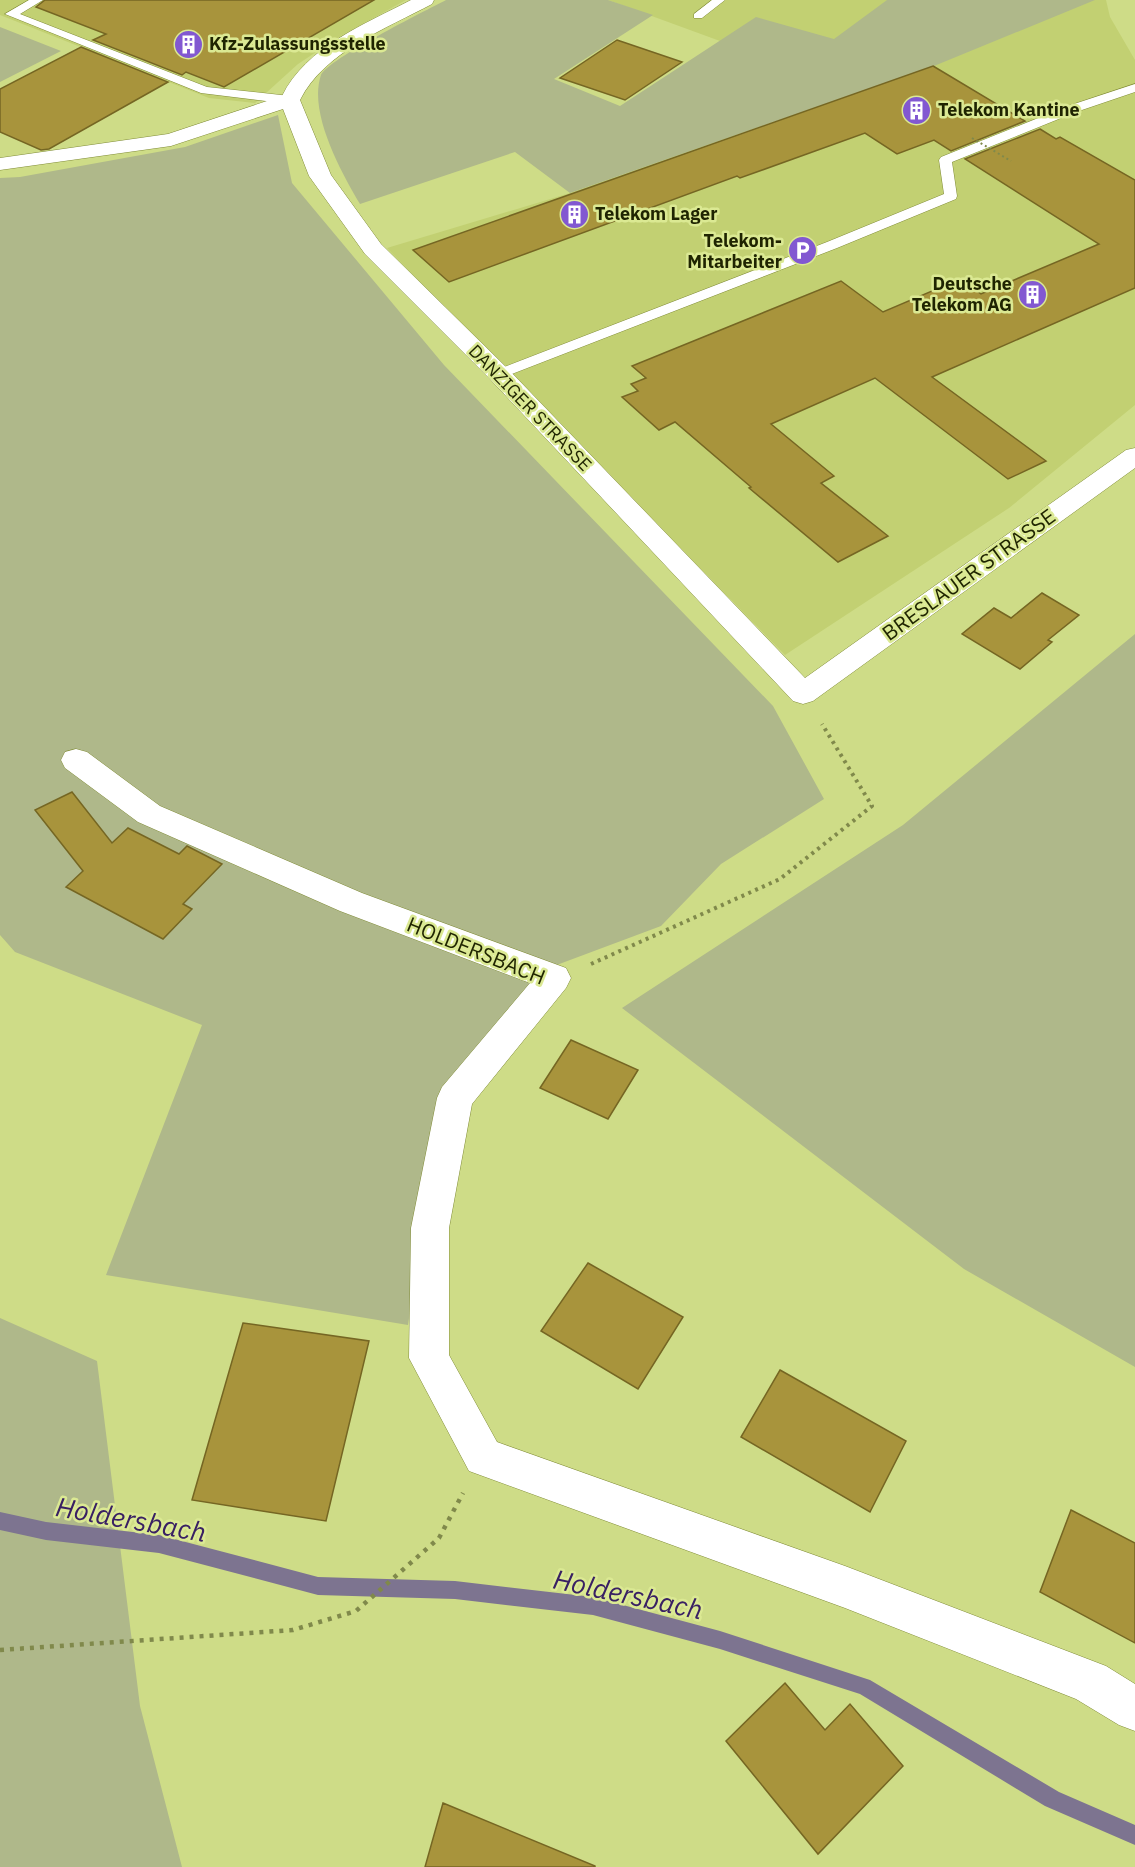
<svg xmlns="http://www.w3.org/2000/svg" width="1135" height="1867" viewBox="0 0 1135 1867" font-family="'IBM Plex Sans',sans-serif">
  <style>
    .built { fill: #c2d072 }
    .green { fill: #afb88a }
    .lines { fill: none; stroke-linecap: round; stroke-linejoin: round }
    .stream { fill: #7d7490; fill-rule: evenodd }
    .building { fill: #a8943c; stroke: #756623; stroke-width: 1.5 }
    .lane-casing { stroke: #818c38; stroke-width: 1 }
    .street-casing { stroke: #818c38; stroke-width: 1 }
    .path-far1 { stroke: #80894b; stroke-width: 4; stroke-dasharray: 3 4.5; stroke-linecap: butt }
    .path { stroke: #80894b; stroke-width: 4.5; stroke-dasharray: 4 6; stroke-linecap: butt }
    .lane { fill: #fff; fill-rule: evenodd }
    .street { fill: #fff; fill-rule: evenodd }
    .path-bridge { stroke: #80894b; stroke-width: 2; stroke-dasharray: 2 3; stroke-linecap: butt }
    .labels { text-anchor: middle; stroke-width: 5; stroke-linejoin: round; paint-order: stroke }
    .far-poi-label { font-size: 18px; font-weight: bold; fill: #1f2401; stroke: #dbe993; text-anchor: start }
    .far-street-label { font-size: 18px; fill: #1f2401; stroke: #dbe993 }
    .street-label { font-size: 21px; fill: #1f2401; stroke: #dbe993 }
    .near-water-label { font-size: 27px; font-style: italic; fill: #392063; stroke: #dbe993 }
  </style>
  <rect width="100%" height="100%" fill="#cedc87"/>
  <path class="built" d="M 0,0 L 406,0 L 339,37 L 298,64 L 255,103 L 209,98 L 0,15 Z
    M 608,0 L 1106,0 L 1110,17 L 1135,60 L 1135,405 L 1009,508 L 785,655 L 387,248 L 570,193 L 777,121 L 720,41 Z"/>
  <path class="green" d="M 446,0 L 608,0 L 653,15 L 554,79 L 620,106 L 756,17 L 834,39 L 887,0 L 1095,0 L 934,66 L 570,193 L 515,152 L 360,204 C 341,172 308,112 321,75 C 328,59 425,11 446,0 Z
    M 0,27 L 61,51 L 0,82 Z
    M 278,115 L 292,183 L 444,365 L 773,706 L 824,799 L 721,864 L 661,926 L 554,966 L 441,1098 L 408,1325 L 106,1275 L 202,1025 L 15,952 L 0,935 L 0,178 L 20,177 L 185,147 Z
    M 1135,634 L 1135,1367 L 964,1269 L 622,1008 L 903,825 Z
    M 0,1318 L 97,1361 L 140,1706 L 182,1867 L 0,1867 Z"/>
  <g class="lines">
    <path class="stream" d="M 0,1512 L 46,1522 L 159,1535 L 318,1577 L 455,1581 L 593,1597 L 720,1631 L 870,1680 L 1059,1792 L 1135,1825 L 1135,1845 L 1045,1806 L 860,1694 L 720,1649 L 593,1615 L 455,1599 L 318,1595 L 159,1553 L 46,1540 L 0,1530 Z"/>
  </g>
  <path class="building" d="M 45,0 L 374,0 L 224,87 L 186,72 L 182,75 L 93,40 L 106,34 L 36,7 Z
    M 617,40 L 682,62 L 625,100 L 560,78 Z
    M 81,47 L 168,82 L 49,149 L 41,150 L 0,132 L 0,89 Z
    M 933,66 L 1025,121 L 951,151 L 934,140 L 897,154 L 865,133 L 740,178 L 737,176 L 449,282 L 413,250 Z
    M 1040,129 L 1056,139 L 1060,137 L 1135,180 L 1135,288 L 932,377 L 1046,461 L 1008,479 L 875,378 L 771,424 L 834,476 L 821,483 L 888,536 L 838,562 L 749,488 L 751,487 L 675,422 L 659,430 L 622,397 L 638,391 L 631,384 L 646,378 L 632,366 L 841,281 L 883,312 L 960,279 L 981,294 L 1099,244 L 965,159 Z
    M 1042,593 L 1079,615 L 1048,640 L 1052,642 L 1020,669 L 962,634 L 994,608 L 1011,618 Z
    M 72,792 L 112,843 L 128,828 L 179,854 L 187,846 L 222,864 L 183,904 L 192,909 L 163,939 L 66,887 L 83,871 L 35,810 Z
    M 571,1040 L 638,1070 L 608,1119 L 540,1088 Z
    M 588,1263 L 683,1317 L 638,1389 L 541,1331 Z
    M 243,1323 L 369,1341 L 326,1521 L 192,1500 Z
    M 780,1370 L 906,1441 L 870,1512 L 741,1437 Z
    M 1071,1510 L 1135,1543 L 1135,1643 L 1040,1592 Z
    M 785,1683 L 825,1730 L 850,1704 L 903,1766 L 818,1854 L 726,1741 Z
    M 443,1803 L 595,1866 L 595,1867 L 425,1867 Z"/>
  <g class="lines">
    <defs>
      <path id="lane" d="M 29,0 L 43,0 L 20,14 L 207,87 L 290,96 L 296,100 L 290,104 L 201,93 L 5,14 Z
        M 712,0 L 725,0 L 702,18 L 694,18 L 694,14 Z
        M 1135,84 L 1135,92 L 1076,112 L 952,162 L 957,196 L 956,199 L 837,248 L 504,377 L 499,378 L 492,374 L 494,371 L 827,242 L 944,194 L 939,160 L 941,157 L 1068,106 Z"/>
      <path id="street" d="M 411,0 L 434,0 L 432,4 C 387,28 324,52 300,100 L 331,175 L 381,244 L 508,369 L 805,678 L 1126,450 L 1135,448 L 1135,468 L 813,701 L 803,704 L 793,701 L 490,379 L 365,254 L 309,176 L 283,109 L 171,146 L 0,170 L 0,158 L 168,134 L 282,96 C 306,47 365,24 411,0 Z
        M 76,749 L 87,752 L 160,806 L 362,893 L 566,968 L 571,978 L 566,988 L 472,1104 L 449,1228 L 449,1355 L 497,1442 L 845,1566 L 1106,1666 L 1135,1684 L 1135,1731 L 1119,1725 L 1076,1699 L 845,1608 L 469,1471 L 409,1358 L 411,1228 L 437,1098 L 442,1087 L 530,983 L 340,911 L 138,822 L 65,768 L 61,760 L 65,752 Z"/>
    </defs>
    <use href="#lane" class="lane-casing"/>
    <use href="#street" class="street-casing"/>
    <path class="path-far1" d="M 591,964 L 780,879 L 872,806 L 822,724"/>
    <path class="path" d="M 0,1650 L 293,1630 L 356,1611 L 439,1538 L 463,1493"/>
    <use href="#lane" class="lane"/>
    <use href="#street" class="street"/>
    <path class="path-bridge" d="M 972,138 L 1011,161"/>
  </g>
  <defs>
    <symbol id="building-disc" viewBox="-11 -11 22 22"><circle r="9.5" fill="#8258d1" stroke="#dbe993"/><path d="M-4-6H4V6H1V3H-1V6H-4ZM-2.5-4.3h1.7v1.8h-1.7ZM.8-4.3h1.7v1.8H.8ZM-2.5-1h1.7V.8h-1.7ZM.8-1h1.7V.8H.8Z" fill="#fff"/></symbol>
    <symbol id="parking-disc" viewBox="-11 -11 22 22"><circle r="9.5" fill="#8258d1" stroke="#dbe993"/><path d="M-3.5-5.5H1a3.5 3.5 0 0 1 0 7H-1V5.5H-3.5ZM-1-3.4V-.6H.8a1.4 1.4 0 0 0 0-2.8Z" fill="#fff"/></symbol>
  </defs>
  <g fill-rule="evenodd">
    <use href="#building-disc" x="172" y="28" width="33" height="33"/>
    <use href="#building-disc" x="900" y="94" width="33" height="33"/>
    <use href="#building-disc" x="558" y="198" width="33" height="33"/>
    <use href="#parking-disc" x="786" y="234" width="33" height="33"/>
    <use href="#building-disc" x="1016" y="278" width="33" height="33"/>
  </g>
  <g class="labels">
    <g class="far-poi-label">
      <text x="209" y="50">Kfz-Zulassungsstelle</text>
      <text x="938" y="116">Telekom Kantine</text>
      <text x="595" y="220">Telekom Lager</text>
      <text x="782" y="247" text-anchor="end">Telekom-<tspan x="782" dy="21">Mitarbeiter</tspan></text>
      <text x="1012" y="290" text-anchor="end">Deutsche<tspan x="1012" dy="21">Telekom AG</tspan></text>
    </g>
    <g class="far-street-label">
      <text transform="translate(530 408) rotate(46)" y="6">DANZIGER STRASSE</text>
    </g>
    <g class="street-label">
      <text transform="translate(969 575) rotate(-36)" y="7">BRESLAUER STRASSE</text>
      <text transform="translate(476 951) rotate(22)" y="7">HOLDERSBACH</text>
    </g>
    <g class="near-water-label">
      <text transform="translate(131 1520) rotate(10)" y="9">Holdersbach</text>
      <text transform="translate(628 1595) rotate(12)" y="9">Holdersbach</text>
    </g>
  </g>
</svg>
